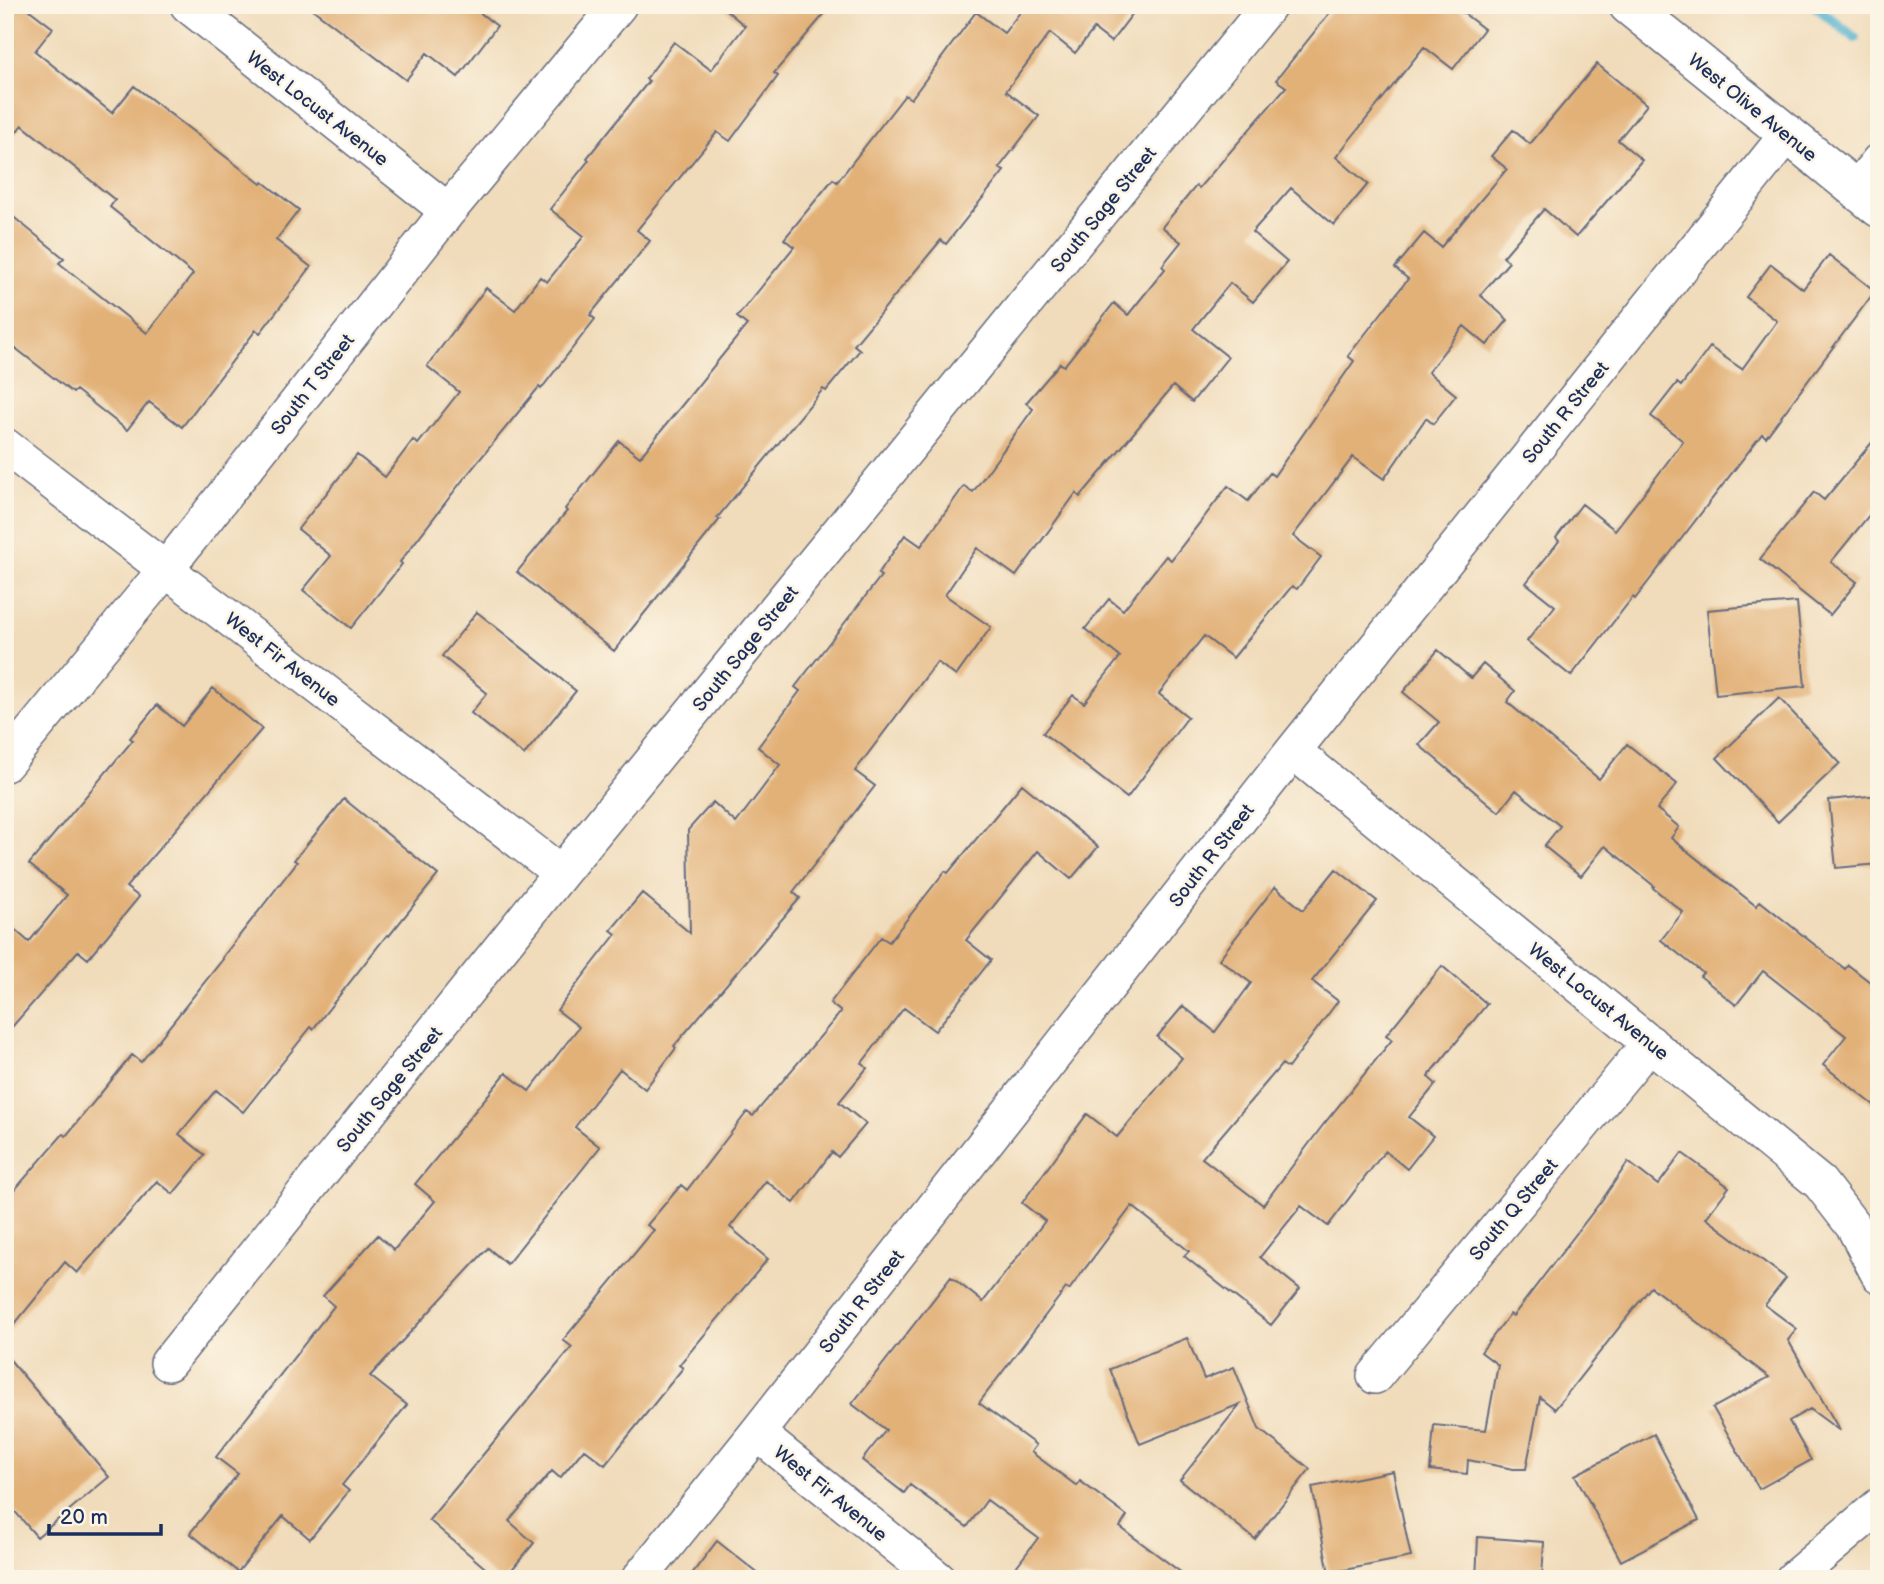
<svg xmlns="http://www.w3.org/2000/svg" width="1884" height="1584" viewBox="0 0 1884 1584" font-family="'Balsamiq Sans',sans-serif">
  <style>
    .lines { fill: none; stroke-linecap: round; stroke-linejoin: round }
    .stream { stroke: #4eb1cd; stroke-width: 10 }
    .building { fill: #e2b178 }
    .minor-casing { stroke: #666b7e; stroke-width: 38 }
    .tertiary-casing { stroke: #666b7e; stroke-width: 41 }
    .minor { stroke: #fff; stroke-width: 35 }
    .tertiary { stroke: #fff; stroke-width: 38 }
    .labels { text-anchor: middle; stroke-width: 5; stroke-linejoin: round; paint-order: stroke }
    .street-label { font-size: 19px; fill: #1b2f5e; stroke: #fcf5e5 }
  </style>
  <rect width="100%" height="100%" fill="#fcf5e5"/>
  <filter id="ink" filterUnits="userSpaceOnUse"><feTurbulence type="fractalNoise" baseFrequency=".0143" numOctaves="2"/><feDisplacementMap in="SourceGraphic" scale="14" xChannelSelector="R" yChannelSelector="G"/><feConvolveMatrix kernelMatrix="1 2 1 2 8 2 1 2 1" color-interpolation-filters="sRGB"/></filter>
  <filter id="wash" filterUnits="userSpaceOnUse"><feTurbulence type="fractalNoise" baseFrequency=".00686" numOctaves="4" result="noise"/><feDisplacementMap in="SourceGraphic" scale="28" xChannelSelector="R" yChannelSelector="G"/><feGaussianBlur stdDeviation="1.57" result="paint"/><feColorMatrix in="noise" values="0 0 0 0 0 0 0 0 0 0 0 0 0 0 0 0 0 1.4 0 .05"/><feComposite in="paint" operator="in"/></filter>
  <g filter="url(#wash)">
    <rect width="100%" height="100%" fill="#f0dbba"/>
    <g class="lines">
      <path class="stream" d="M 1814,5 L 1855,38"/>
    </g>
    <g id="blocks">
      <path class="building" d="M 5,5 L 23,5 L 53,28 L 35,51 L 112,113 L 134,86 L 261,184 L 263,182 L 299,210 L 276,240 L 311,267 L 260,333 L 256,330 L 182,427 L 149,402 L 127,430 L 76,390 L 73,393 L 5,340 L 5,210 L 64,258 L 59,263 L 147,333 L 193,274 L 110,207 L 115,200 L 22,125 L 5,146 Z
        M 307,5 L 470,5 L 497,26 L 458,77 L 427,53 L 406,80 Z
        M 720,5 L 832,5 L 774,73 L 778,76 L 730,141 L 717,132 L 637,230 L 650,241 L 590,315 L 595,319 L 541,389 L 539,387 L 462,481 L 400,562 L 402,564 L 351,628 L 303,590 L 331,556 L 298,529 L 357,455 L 385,477 L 413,440 L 418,444 L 459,392 L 427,366 L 486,288 L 515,310 L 540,277 L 547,282 L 584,236 L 550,209 L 589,160 L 587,158 L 649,81 L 646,79 L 674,42 L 711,70 L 745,26 Z
        M 1014,5 L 1139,5 L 1111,42 L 1094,29 L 1075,53 L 1050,33 L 1006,91 L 1039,116 L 999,168 L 1004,171 L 946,244 L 941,240 L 854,345 L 860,350 L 826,391 L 823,389 L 717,518 L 720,519 L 614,651 L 517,572 L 567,511 L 565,509 L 619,441 L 640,457 L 747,325 L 737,317 L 794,247 L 784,239 L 833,179 L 837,182 L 905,95 L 911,99 L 976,12 L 1004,33 L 1021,11 Z
        M 1336,5 L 1453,5 L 1484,29 L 1453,69 L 1424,47 L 1336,157 L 1368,184 L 1334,225 L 1291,188 L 1252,232 L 1287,262 L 1253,302 L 1230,283 L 1193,329 L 1228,357 L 1192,402 L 1173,386 L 1080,497 L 1076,493 L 1016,576 L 977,548 L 945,595 L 991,627 L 956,676 L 937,662 L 855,771 L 875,786 L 793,892 L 800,898 L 674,1046 L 676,1048 L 645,1089 L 620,1069 L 575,1127 L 600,1147 L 507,1264 L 488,1248 L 370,1376 L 407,1405 L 342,1485 L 349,1491 L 310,1539 L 283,1516 L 238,1572 L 190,1533 L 238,1474 L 216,1457 L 334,1306 L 323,1296 L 378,1235 L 394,1250 L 435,1201 L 415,1184 L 506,1073 L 529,1091 L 579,1027 L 557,1010 L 616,934 L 611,930 L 642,893 L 690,933 L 688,830 L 713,802 L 736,823 L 780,765 L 758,747 L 800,691 L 795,687 L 881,576 L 878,574 L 905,535 L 921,546 L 964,486 L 973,492 L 1033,409 L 1026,403 L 1060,363 L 1064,366 L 1114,303 L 1128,315 L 1165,269 L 1162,266 L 1181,242 L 1162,227 L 1196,186 L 1199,188 L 1286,87 L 1276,80 Z
        M 1597,64 L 1647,105 L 1618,140 L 1642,160 L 1576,237 L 1544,209 L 1503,257 L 1509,262 L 1480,295 L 1508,320 L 1487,345 L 1464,326 L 1428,372 L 1456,395 L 1433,424 L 1426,418 L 1384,479 L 1353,457 L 1293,536 L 1321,557 L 1297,589 L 1292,586 L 1233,658 L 1204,636 L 1159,694 L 1188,717 L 1127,798 L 1043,733 L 1073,695 L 1084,703 L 1120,657 L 1085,629 L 1109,599 L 1123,610 L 1166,556 L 1171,560 L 1228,486 L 1248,501 L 1270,473 L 1274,476 L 1354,361 L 1348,356 L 1408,279 L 1395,268 L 1424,233 L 1441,247 L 1507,169 L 1491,156 L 1513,130 L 1530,144 Z
        M 1829,255 L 1875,291 L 1766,437 L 1762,434 L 1635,599 L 1633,597 L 1571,676 L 1527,641 L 1555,606 L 1526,583 L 1559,541 L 1556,538 L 1582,504 L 1615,530 L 1657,476 L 1683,441 L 1651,416 L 1677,383 L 1681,386 L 1710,347 L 1742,369 L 1777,321 L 1746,297 L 1771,264 L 1803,289 Z
        M 1879,434 L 1879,503 L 1831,562 L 1857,582 L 1830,615 L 1760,559 L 1814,492 L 1824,500 Z
        M 1797,602 L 1805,686 L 1716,695 L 1707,610 Z
        M 477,612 L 576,691 L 524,755 L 471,713 L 487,693 L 442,656 Z
        M 1438,650 L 1471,678 L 1483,664 L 1515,691 L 1507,702 L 1599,779 L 1627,744 L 1677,784 L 1657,809 L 1679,827 L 1671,838 L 1756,906 L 1760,901 L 1845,969 L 1848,965 L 1879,989 L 1879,1109 L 1823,1065 L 1846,1036 L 1763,971 L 1736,1005 L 1700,976 L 1703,973 L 1661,940 L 1683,912 L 1653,888 L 1654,886 L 1605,846 L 1581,876 L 1544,846 L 1560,826 L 1516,790 L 1499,812 L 1419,745 L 1439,722 L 1403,692 Z
        M 213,688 L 262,729 L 126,887 L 139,897 L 88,959 L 78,951 L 5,1035 L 5,921 L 29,942 L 67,895 L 29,864 L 133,740 L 130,738 L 157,705 L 182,726 Z
        M 1779,698 L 1840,763 L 1778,822 L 1717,758 Z
        M 1022,784 L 1098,847 L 1071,879 L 1038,851 L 966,940 L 991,960 L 935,1031 L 904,1008 L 862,1063 L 867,1068 L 839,1102 L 866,1124 L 838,1157 L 832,1152 L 794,1203 L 766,1181 L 730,1227 L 768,1259 L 679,1365 L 683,1368 L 605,1465 L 584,1449 L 560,1478 L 552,1471 L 509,1521 L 534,1543 L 504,1579 L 498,1579 L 429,1520 L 572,1347 L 563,1340 L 654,1230 L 647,1225 L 681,1185 L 687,1190 L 747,1112 L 753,1116 L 841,1012 L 830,1003 L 881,937 L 889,942 L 945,871 L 948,873 Z
        M 1879,795 L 1879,864 L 1836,868 L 1829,800 Z
        M 344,799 L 438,875 L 389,936 L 387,935 L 313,1029 L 311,1027 L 243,1112 L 216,1090 L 179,1134 L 205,1155 L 173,1194 L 157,1181 L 77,1273 L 65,1262 L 5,1336 L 5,1201 L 63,1134 L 66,1136 L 132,1055 L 141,1062 L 223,959 L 222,958 L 297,862 L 294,860 Z
        M 1336,869 L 1377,901 L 1312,981 L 1338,1001 L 1288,1068 L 1282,1064 L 1202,1158 L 1263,1205 L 1323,1125 L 1392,1040 L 1386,1035 L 1442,966 L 1487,1004 L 1428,1077 L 1436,1084 L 1409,1117 L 1433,1136 L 1407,1169 L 1385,1151 L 1328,1226 L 1301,1206 L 1260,1257 L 1300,1289 L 1271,1325 L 1184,1256 L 1189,1251 L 1132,1206 L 1069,1290 L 1066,1288 L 979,1403 L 1036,1445 L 1031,1452 L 1077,1486 L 1080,1481 L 1127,1516 L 1120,1527 L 1190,1579 L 1032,1579 L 1016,1567 L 1038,1538 L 987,1500 L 967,1527 L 910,1485 L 904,1493 L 862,1460 L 886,1430 L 852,1404 L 951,1277 L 983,1302 L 1045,1221 L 1022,1203 L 1087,1114 L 1117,1137 L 1182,1058 L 1157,1037 L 1183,1006 L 1215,1032 L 1251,983 L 1219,959 L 1275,887 L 1303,910 Z
        M 1682,1153 L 1729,1187 L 1706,1218 L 1786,1278 L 1765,1305 L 1797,1329 L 1788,1340 L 1840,1431 L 1810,1409 L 1789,1421 L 1811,1460 L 1759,1489 L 1713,1408 L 1769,1377 L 1651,1287 L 1555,1409 L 1540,1397 L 1526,1469 L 1513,1469 L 1468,1460 L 1467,1474 L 1430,1470 L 1434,1425 L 1486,1430 L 1498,1365 L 1481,1352 L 1510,1314 L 1513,1316 L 1602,1200 L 1628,1162 L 1658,1185 Z
        M 1187,1338 L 1204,1379 L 1234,1367 L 1259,1429 L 1310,1469 L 1255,1539 L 1180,1480 L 1240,1404 L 1140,1444 L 1110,1369 Z
        M 5,1354 L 109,1477 L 37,1537 L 5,1500 Z
        M 1654,1434 L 1699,1520 L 1621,1561 L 1575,1475 Z
        M 1393,1471 L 1411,1557 L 1329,1573 L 1312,1487 Z
        M 1478,1537 L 1544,1542 L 1542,1579 L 1476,1579 Z
        M 717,1541 L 765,1579 L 688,1579 Z"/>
    </g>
  </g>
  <g filter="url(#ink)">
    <use href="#blocks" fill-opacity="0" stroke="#666b7e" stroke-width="2"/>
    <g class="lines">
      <defs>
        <path id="minor" d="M 188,5 L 448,211
          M 1856,190 L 1879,161
          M 5,446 L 561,873
          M 1293,751 L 1820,1183 L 1854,1227 L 1879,1275
          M 5,764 L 166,569 L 448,211 L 619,5
          M 168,1363 L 561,873 L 1269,5
          M 1375,1376 L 1650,1043
          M 757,1433 L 938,1579
          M 639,1579 L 757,1433 L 1293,751 L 1787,135
          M 1793,1579 L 1879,1506"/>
        <path id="tertiary" d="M 1628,5 L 1879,208"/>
      </defs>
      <use href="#minor" class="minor-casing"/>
      <use href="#tertiary" class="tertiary-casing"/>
      <use href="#minor" class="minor"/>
      <use href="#tertiary" class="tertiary"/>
    </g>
  </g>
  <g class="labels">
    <g class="street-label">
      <text transform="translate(1753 107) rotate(39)" y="7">West Olive Avenue</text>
      <text transform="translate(318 108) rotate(38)" y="7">West Locust Avenue</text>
      <text transform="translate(1103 209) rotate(-51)" y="7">South Sage Street</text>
      <text transform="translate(312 384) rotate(-52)" y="7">South T Street</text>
      <text transform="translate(1565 412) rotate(-51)" y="7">South R Street</text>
      <text transform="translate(745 648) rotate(-51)" y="7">South Sage Street</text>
      <text transform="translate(283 659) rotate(38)" y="7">West Fir Avenue</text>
      <text transform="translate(1211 855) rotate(-52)" y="7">South R Street</text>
      <text transform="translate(1599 1001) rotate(39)" y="7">West Locust Avenue</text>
      <text transform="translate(389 1089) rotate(-51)" y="7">South Sage Street</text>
      <text transform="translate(1513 1209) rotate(-50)" y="7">South Q Street</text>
      <text transform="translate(861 1301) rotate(-52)" y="7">South R Street</text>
      <text transform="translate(831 1493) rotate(39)" y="7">West Fir Avenue</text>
    </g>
  </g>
  <rect width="1884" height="1584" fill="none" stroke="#fcf5e5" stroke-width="28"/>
  <path d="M49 1524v10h112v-10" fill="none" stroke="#1b2f5e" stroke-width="3.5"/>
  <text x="60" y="1524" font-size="21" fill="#1b2f5e" stroke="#fcf5e5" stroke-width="5" paint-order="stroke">20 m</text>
</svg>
